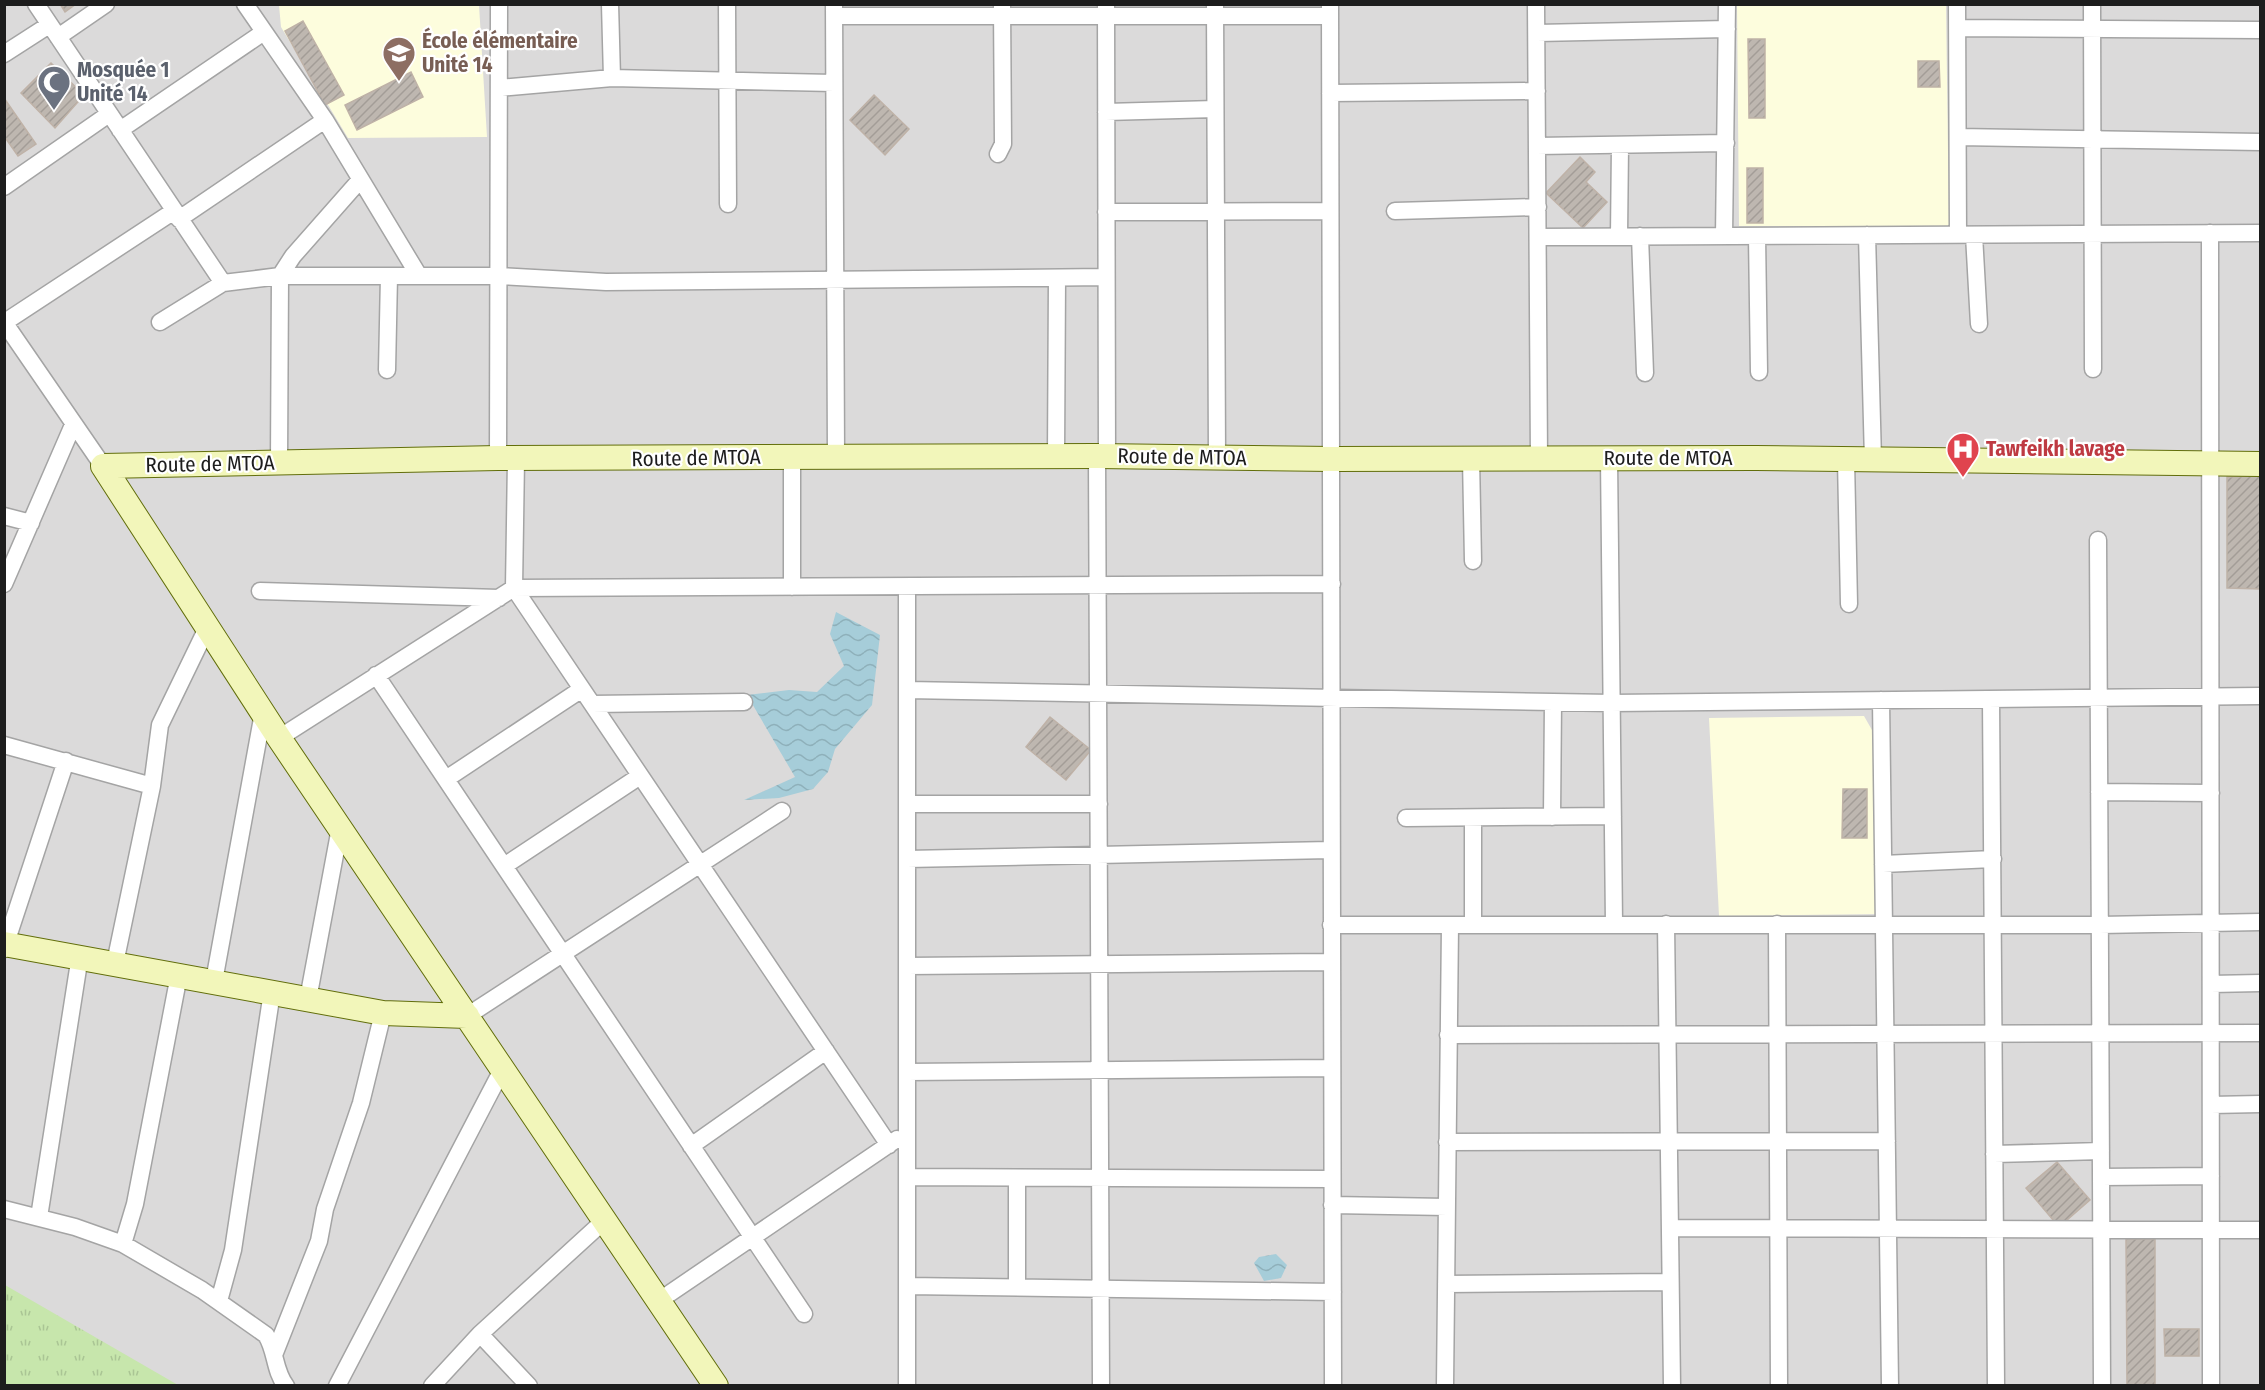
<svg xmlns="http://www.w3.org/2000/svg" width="2265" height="1390" viewBox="0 0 2265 1390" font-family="'Fira Sans Condensed',sans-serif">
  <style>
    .residential { fill: #dbdada }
    .education { fill: #fdfddd }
    .grass { fill: url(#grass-tufts) }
    .water { fill: url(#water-waves) }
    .building { fill: url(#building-hatch); stroke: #bfb2a7; stroke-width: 1.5 }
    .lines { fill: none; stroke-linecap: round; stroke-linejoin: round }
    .street-casing { stroke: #a4a4a4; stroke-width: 19 }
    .secondary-casing { stroke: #626e0b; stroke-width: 26 }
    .street { stroke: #fff; stroke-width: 16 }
    .secondary { stroke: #f2f6ba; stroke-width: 24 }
    .labels { text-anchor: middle; stroke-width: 4.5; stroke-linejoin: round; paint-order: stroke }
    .education-label { font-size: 21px; font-weight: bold; fill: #785e54; stroke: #fff; text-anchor: start }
    .worship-label { font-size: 21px; font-weight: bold; fill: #5b616d; stroke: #fff; text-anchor: start }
    .health-label { font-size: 21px; font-weight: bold; fill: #be3a42; stroke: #fff; text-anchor: start }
    .street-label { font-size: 21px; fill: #1d1d1d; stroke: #fff }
  </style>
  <defs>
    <pattern id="grass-tufts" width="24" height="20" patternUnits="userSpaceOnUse" patternTransform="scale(1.5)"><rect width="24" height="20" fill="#c7e6ac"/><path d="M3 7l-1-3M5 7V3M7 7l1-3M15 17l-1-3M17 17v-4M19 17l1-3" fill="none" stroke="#aac594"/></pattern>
    <pattern id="water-waves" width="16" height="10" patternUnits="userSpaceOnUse" patternTransform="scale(1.5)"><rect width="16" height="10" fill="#a6cdd9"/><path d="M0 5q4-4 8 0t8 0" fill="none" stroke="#8eb0ba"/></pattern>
    <pattern id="building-hatch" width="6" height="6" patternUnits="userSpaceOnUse" patternTransform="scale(1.5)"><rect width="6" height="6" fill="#beb7b0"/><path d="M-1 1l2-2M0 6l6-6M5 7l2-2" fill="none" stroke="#a39d97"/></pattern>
  </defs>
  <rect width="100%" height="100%" fill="#eeebe4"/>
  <path class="residential" d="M 5,5 L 2260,5 L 2260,1385 L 5,1385 Z"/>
  <path class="education" d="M 279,5 L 479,5 L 487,137 L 348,138 L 281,27 Z
    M 1737,5 L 1946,5 L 1949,226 L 1739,226 Z
    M 1864,716 L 1876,737 L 1879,914 L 1719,916 L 1709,718 Z"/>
  <path class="grass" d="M 5,1285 L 178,1385 L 5,1385 Z"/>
  <path class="water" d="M 836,612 L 880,635 L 872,705 L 835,749 L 828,772 L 813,789 L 779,798 L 744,800 L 795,777 L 747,695 L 789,690 L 817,692 L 844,666 L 830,634 Z
    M 1276,1254 L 1287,1265 L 1281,1278 L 1264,1281 L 1254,1263 L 1259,1257 Z"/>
  <path class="building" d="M 60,4 L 76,4 L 65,12 Z
    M 303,21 L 344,95 L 325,105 L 285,31 Z
    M 1748,39 L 1765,39 L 1765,118 L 1749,118 Z
    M 1918,61 L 1939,61 L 1940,87 L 1918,87 Z
    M 51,63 L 84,95 L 55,128 L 21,93 Z
    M 411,72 L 423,97 L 357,130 L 345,105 Z
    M 874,95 L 909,129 L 885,155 L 850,120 Z
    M 4,98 L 36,144 L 18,156 L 4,136 Z
    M 1580,157 L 1595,172 L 1586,182 L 1607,202 L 1583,228 L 1546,193 Z
    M 1747,168 L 1763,168 L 1763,223 L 1747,223 Z
    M 2260,476 L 2260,589 L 2227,588 L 2227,477 Z
    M 1050,717 L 1091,750 L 1066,780 L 1026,747 Z
    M 1843,789 L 1867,789 L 1867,838 L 1842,838 Z
    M 2057,1162 L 2090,1200 L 2059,1227 L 2026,1188 Z
    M 2126,1239 L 2155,1239 L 2155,1386 L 2127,1386 Z
    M 2164,1329 L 2199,1329 L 2199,1356 L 2165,1356 Z"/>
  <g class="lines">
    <defs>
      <path id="street" d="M 36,4 L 223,283
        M 245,4 L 325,120 L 419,276
        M 727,4 L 728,204
        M 834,4 L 836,456
        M 1106,4 L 1107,456
        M 1330,4 L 1333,1386
        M 1536,4 L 1539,459
        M 1957,4 L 1958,235
        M 2092,4 L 2093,369
        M 1215,5 L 1217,457
        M 834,16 L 1330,16
        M 1957,28 L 2260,30
        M 1537,33 L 1727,29
        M 58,37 L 106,4
        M 4,54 L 49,25
        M 612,78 L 834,83
        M 499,88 L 612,78 L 610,4
        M 1330,93 L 1537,91
        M 1106,112 L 1215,109
        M 120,130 L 264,32
        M 1958,137 L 2260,142
        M 1537,146 L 1726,143
        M 998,154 L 1003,144 L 1002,5
        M 4,187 L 109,114
        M 1395,211 L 1538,207
        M 1106,212 L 1330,211
        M 179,219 L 325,120
        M 2210,233 L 2211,1386
        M 1867,235 L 1873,460
        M 1974,235 L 1979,324
        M 1619,236 L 1620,145
        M 1640,236 L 1645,373
        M 1724,236 L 1727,4
        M 1757,236 L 1759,372
        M 1538,237 L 2260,233
        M 4,322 L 103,466
        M 5,322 L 174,211
        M 160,322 L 223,283 L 280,276 L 500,276 L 606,282 L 1106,277
        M 387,370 L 389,276
        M 1056,456 L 1057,278
        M 1097,456 L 1101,1386
        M 792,457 L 792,587
        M 498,458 L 499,4
        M 1471,458 L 1473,561
        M 1609,458 L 1614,924
        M 516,459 L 514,588 L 889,1145
        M 1846,460 L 1849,604
        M 279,462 L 280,276 L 293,256 L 360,180
        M 4,516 L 31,523
        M 2098,540 L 2102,1386
        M 4,584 L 73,425
        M 260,591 L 499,598
        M 376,675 L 804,1314
        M 907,690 L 1612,703 L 2260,696
        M 1991,699 L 1996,1386
        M 1881,700 L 1890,1386
        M 592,704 L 744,702
        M 279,738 L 514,588 L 1332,584
        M 4,745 L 152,786
        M 446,779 L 582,689
        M 2099,792 L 2211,793
        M 907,804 L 1099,804
        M 1552,817 L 1553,702
        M 1406,818 L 1613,816
        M 1473,819 L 1473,925
        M 907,859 L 1330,850
        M 1883,864 L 1993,859
        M 504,866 L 640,776
        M 1666,924 L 1672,1386
        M 1777,924 L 1779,1386
        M 1331,925 L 2100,925 L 2260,922
        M 4,949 L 66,761
        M 115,963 L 152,786 L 160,725 L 207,628
        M 907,966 L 1331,962
        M 214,981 L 263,713
        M 2211,984 L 2260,983
        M 308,999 L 340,828
        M 467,1016 L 782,811
        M 1448,1035 L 2260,1033
        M 907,1072 L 1332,1068
        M 2211,1105 L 2260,1104
        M 1447,1142 L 1887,1141
        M 691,1146 L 826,1051
        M 1994,1154 L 2101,1151
        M 907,1177 L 1332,1179
        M 2101,1177 L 2211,1176
        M 1017,1178 L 1017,1287
        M 1332,1205 L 1447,1207
        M 4,1209 L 75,1227 L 123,1244 L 202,1290 L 266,1335 C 276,1350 274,1371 286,1386
        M 39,1217 L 80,956
        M 1670,1228 L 2260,1230
        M 123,1244 L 135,1204 L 179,975
        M 1446,1284 L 1670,1282
        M 907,1286 L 1333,1292
        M 660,1300 L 897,1139
        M 219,1301 L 233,1250 L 272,992
        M 480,1334 L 529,1386
        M 274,1355 L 319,1241 L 325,1209 L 361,1103 L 383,1013
        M 337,1386 L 503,1068
        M 432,1386 L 480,1334 L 606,1219
        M 907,1386 L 907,587
        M 1445,1386 L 1450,925"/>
      <path id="secondary" d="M 103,466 L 498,458 L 1097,456 L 1332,459 L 1756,458 L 2260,464
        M 103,466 L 279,738 L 716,1386
        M 4,944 L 383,1013 L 467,1016"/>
    </defs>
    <use href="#street" class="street-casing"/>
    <use href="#secondary" class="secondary-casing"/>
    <use href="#street" class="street"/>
    <use href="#secondary" class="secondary"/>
  </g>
  <defs>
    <symbol id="school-pin" viewBox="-11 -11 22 30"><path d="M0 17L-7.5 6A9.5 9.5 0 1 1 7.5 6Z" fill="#8d6e63" stroke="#fff"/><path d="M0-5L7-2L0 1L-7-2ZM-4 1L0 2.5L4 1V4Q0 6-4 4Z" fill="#fff"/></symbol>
    <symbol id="mosque-pin" viewBox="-11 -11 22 30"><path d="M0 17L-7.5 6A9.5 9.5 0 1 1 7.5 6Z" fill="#6b7280" stroke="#fff"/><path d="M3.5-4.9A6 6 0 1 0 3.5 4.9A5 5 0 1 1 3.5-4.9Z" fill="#fff"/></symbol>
    <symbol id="hospital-pin" viewBox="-11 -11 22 30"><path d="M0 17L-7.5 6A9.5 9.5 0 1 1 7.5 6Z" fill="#e0444e" stroke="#fff"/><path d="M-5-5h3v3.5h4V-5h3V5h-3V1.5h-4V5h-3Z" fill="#fff"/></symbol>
  </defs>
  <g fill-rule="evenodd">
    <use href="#school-pin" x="380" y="34" width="38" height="52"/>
    <use href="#mosque-pin" x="35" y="63" width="38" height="52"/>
    <use href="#hospital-pin" x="1944" y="430" width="38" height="52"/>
  </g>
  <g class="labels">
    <g class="education-label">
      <text x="422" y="48">École élémentaire<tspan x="422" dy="24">Unité 14</tspan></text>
    </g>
    <g class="worship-label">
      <text x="77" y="77">Mosquée 1<tspan x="77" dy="24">Unité 14</tspan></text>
    </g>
    <g class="health-label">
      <text x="1986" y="456">Tawfeikh lavage</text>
    </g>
    <g class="street-label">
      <text transform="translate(1182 457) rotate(1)" y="7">Route de MTOA</text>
      <text transform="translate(696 458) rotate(-1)" y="7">Route de MTOA</text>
      <text x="1668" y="465">Route de MTOA</text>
      <text transform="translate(210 464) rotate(-1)" y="7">Route de MTOA</text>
    </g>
  </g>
  <rect width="2265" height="1390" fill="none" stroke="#1d1d1d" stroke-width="12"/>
</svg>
